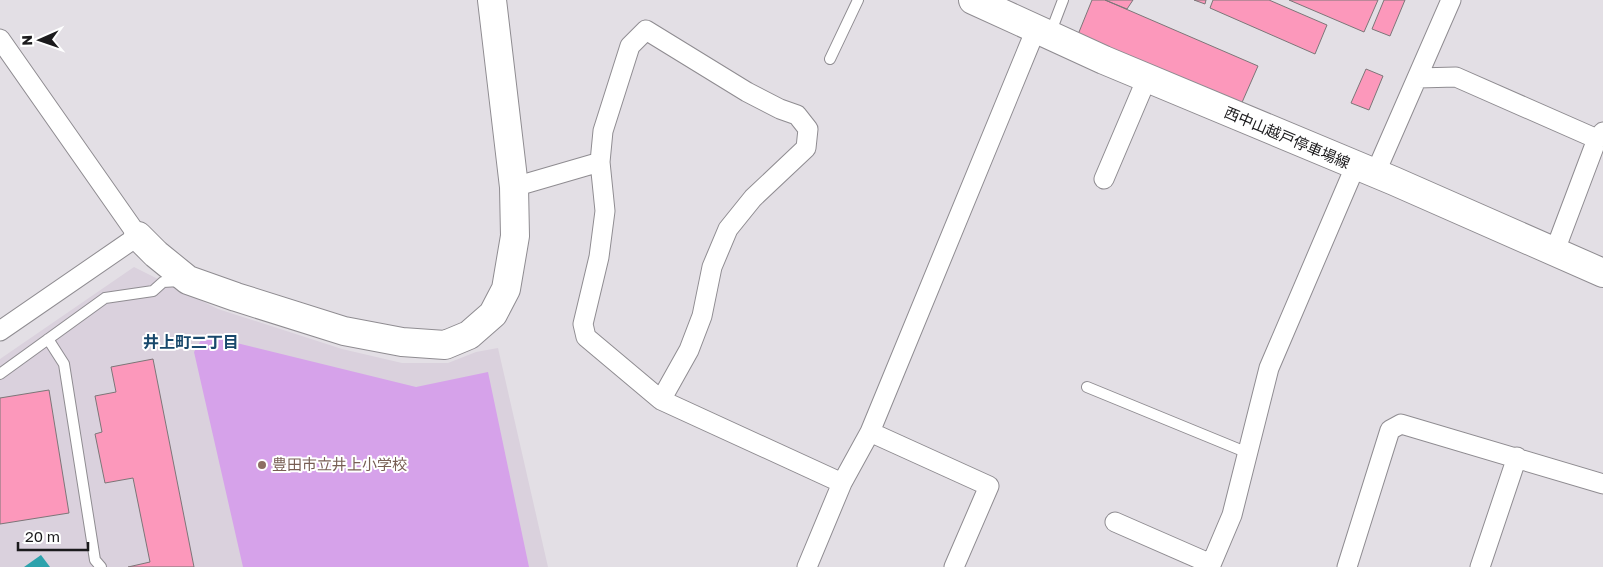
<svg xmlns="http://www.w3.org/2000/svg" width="1603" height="567" viewBox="0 0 1603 567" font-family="'Golos Text','Noto Sans JP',sans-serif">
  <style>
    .built { fill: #dad1dd }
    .green { fill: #d6a2ea }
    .water { fill: #2ca2ac }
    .building { fill: #fc98bb; stroke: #7c7678 }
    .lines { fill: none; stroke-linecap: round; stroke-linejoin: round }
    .lane-casing { stroke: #8f8c91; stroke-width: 12 }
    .street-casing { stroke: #8f8c91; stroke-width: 21 }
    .secondary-casing { stroke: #8f8c91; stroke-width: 30 }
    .lane { stroke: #fff; stroke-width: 10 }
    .street { stroke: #fff; stroke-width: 19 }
    .secondary { stroke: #fff; stroke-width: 28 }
    .education-dot { fill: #8d6e63; stroke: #fff; stroke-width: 2 }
    .labels { text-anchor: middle; stroke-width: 4; stroke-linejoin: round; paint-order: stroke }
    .street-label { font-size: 15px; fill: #1b1a1c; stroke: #fff }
    .education-label { font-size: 15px; fill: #785e54; stroke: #fff; text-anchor: start }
    .neighbourhood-label { font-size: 16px; font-weight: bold; fill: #18486c; stroke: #fff }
  </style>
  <rect width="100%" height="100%" fill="#e3dfe5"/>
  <path class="built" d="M 134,267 L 218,309 L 342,349 L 402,363 L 448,363 L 476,352 L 498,348 L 548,567 L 0,567 L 0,359 Z"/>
  <path class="green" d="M 204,335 L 416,387 L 488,372 L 529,567 L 243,567 L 194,352 Z"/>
  <path class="water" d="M 41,555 L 50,567 L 24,567 Z"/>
  <path class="building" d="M 1092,0 L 1105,0 L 1258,66 L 1240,107 L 1077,37 Z
    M 1105,0 L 1133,0 L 1127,9 Z
    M 1194,0 L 1206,0 L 1205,4 Z
    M 1213,0 L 1269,0 L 1327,25 L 1315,54 L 1210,8 Z
    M 1289,0 L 1378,0 L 1364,32 Z
    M 1384,0 L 1405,0 L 1390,36 L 1372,29 Z
    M 1366,69 L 1383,76 L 1369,110 L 1351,103 Z
    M 153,359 L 194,567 L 128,567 L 150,562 L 133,478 L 105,483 L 95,434 L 102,432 L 95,396 L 116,392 L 111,367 Z
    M 49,390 L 69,513 L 0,524 L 0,398 Z"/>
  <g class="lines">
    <defs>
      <path id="lane" d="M 1050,34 L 1063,0
        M 830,59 L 858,0
        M 48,339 L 64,364 L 95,560 L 101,567
        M 0,374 L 105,298 L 153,291 L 163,282 L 180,281
        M 1087,387 L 1248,453"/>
      <path id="street" d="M 0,39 L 138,236 L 0,331
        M 1418,78 L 1456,77 L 1597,139 L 1603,132
        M 1375,174 L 1451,0
        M 1104,179 L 1147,78
        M 514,187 L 600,162
        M 1554,253 L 1597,139
        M 661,400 L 586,337 L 583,324 L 599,257 L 605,211 L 600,162 L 603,131 L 630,46 L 646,30 L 747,92 L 780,109 L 797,115 L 808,129 L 806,148 L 753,198 L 728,229 L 712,267 L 702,316 L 689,350 L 661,400 L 842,483
        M 870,432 L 989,486 L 954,567
        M 1115,522 L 1211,564
        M 807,567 L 842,483 L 870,432 L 1036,29
        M 1210,567 L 1232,515 L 1269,368 L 1355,167
        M 1347,567 L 1390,430 L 1401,424 L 1603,484
        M 1480,567 L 1517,457"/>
      <path id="secondary" d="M 973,0 L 1104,60 L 1394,181 L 1603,273
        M 138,236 L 156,254 L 188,280 L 236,297 L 344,331 L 402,342 L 445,345 L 469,335 L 493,314 L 506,289 L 515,236 L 514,187 L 492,0"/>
    </defs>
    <use href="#lane" class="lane-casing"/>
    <use href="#street" class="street-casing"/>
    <use href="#secondary" class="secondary-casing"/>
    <use href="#lane" class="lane"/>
    <use href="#street" class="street"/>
    <use href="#secondary" class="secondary"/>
  </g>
  <circle class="education-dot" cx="262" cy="465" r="5"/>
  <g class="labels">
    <g class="street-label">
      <text transform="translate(1287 138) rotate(23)" y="5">西中山越戸停車場線</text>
    </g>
    <g class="education-label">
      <text x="272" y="470">豊田市立井上小学校</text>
    </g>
    <g class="neighbourhood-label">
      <text x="191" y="348">井上町二丁目</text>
    </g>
  </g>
  <g transform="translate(40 40) rotate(268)" stroke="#ffffff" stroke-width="4" paint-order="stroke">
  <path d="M0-4L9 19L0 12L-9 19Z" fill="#1b1a1c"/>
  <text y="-8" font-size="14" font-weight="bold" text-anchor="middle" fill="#1b1a1c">N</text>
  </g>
  <path d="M18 542v8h70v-8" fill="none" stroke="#1b1a1c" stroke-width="2.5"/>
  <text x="25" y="542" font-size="15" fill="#1b1a1c" stroke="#ffffff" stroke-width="4" paint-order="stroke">20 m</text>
</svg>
